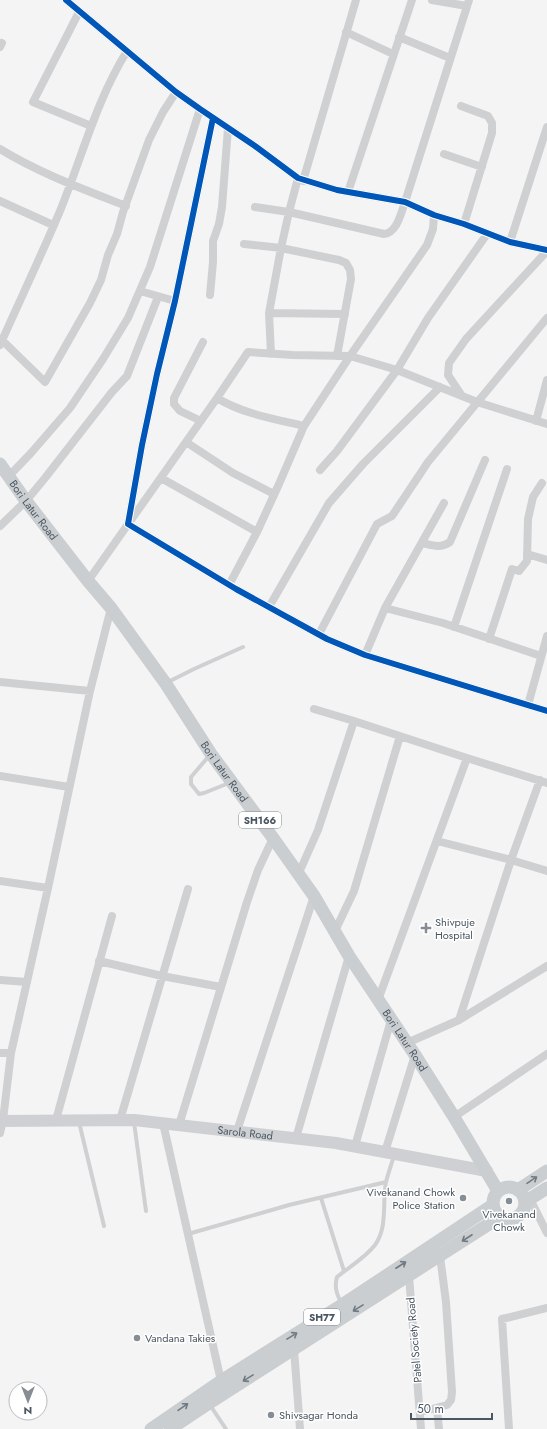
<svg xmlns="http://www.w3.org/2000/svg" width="547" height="1429" viewBox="0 0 547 1429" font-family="Jost,sans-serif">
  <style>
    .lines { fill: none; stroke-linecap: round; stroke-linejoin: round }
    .lane { stroke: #ced0d2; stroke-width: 4 }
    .street { stroke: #ced0d2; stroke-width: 8 }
    .secondary { stroke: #ced0d4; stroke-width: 12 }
    .primary { stroke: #caced1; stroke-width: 13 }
    .cycleway-casing { stroke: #fff; stroke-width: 8 }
    .cycleway { stroke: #0057b8; stroke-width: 6 }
    .oneway { stroke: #707a83 }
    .poi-dot { fill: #868d94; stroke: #fff; stroke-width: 1.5 }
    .labels { text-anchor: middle; stroke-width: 3; stroke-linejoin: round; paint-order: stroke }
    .shield { fill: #fff; stroke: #808990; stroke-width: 1 }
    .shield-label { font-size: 10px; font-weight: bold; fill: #4a5661 }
    .street-label { font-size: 11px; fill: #4a5661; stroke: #fff }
    .poi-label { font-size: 11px; fill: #4a5661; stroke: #fff; text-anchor: start }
  </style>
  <rect width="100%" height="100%" fill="#f4f4f4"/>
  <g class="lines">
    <path class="lane" d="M 168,682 L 194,669 L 243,647
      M 209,756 L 191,777 L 191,784 L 199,794 L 204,793 L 229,783
      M 79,1122 L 104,1226
      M 134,1122 L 146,1211
      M 321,1198 L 344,1271
      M 188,1234 L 289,1205 L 386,1182
      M 341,1303 C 337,1294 334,1287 337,1277 C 349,1267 365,1258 375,1245 C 388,1227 382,1204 386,1182 C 388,1174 391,1165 394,1156
      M 210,1405 L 226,1429"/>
    <path class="street" d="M 66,0 L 176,92 L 200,109 L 255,146 L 298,178 L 337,190 L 405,202 L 434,215 L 464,224 L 510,242 L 547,250
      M 432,0 L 467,6
      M 79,12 L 33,102 L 91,126
      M 346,32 L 393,54
      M 399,37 L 450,58
      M 0,47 L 2,43
      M 461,106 L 488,116 L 492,123 L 492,133 L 464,224
      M 213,118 L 175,301 L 157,374 L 142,445 L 128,524 L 236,589 L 327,639 L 365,655 L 547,711
      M 0,149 C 39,173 83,189 126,206
      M 444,154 L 482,167
      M 303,181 L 356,0
      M 348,192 L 412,0
      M 0,201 L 53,225
      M 255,207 L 289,212 L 298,178
      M 510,242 L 547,127
      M 244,244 L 281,248 L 339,260 L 346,263 L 350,270 L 351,279 L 337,356
      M 140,291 L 175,301
      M 210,295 L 213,262 L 213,241 L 219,224 L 222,207 L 228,128
      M 269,313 L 345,314
      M 2,340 L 45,382 L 90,303 L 101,280 L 108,255 L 117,234 L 123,212 L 149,140 L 163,112 L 176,92
      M 0,345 C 20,300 41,256 60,211 C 82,157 96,101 127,51
      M 271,354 L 269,313 L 281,248 L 289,212 L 384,234 C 397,233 401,213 405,202 L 469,0
      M 462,396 L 448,375 L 449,363 L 466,339 L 547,251
      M 217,398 C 243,414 275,419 304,426
      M 201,421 L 180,411 L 174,404 L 174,398 L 203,342
      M 536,421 L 547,380
      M 186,442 L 233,473 L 274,494
      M 320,470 L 337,451 L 397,370 L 428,318 L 487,234
      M 9,476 L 31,453 L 70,408 L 103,359 L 128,318 L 150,267 L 200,109
      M 161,478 L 257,532
      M 0,526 L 26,501 L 45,478 L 112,392 L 127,376 L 158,297
      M 422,543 C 431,545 441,549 450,542 L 485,460
      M 527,554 L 547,560
      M 88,581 L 217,398 L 248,352 L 293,355 L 350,356 L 397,370 L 477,402 L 547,424
      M 229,585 L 257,532 L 279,484 L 304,426 L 350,356 L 427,245 L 433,229 L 434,215
      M 269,607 L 329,503 L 363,464 L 440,387
      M 385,608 L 443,623 L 541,656
      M 454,627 L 507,469
      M 319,634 L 377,524 L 392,516 L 428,462 L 547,318
      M 489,639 L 512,569 L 519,571 L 527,561 L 528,519 L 533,497 L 542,483
      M 365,655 L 385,608 L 444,503
      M 0,682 L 90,691
      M 528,705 L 547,636
      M 314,709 L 354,721
      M 0,776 L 69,787
      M 437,841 L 511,860 L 540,780
      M 298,875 L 318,830 L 354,721 L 467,758
      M 0,881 L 48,888
      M 334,933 L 354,891 L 400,736
      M 99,961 L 162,976 L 221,987
      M 0,980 L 27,982
      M 378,1000 L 467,758 L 547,783
      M 459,1020 L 511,860 L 547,871
      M 407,1043 L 459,1020 L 547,966
      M 0,1053 L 11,1053
      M 454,1117 L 547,1054
      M 56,1120 L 112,916
      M 120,1120 L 188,889
      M 163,1123 L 221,1381
      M 179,1125 L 247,902 L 258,870 L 273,838
      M 237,1131 L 314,896
      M 0,1133 L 3,1120 L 11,1053 L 48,888 L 90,691 L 111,608
      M 296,1138 L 349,956
      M 355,1146 L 391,1020
      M 385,1152 L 415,1055
      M 530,1199 L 547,1233
      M 409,1276 L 421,1429
      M 294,1349 L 300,1429
      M 437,1408 L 439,1429
      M 420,1412 L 447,1405 L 451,1400 L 452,1392 L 446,1302 L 440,1256
      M 509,1429 L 502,1319 L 547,1308"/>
    <path class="secondary" id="s1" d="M 0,1121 L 134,1120 L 336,1143 L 487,1171"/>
    <g class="primary">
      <path id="s2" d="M 0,464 L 26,501 L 88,581 L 111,608 L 166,684 L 211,754 L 273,838 L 314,896 L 349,956 L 415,1055 L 454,1117 L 498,1191"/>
      <circle cx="509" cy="1203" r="16"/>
      <path d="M 518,1190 L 547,1171"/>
      <path d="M 525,1202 L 547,1188"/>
      <path d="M 151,1429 L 221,1381 L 342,1305 L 493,1205"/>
      <path d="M 170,1429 L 209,1403 L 500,1217"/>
    </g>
    <defs>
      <path id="cycleway" d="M 66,0 L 176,92 L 200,109 L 255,146 L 298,178 L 337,190 L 405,202 L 434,215 L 464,224 L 510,242 L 547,250
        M 213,118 L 175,301 L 157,374 L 142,445 L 128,524 L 236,589 L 327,639 L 365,655 L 547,711"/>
    </defs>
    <use href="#cycleway" class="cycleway-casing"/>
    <use href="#cycleway" class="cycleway"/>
  </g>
  <defs><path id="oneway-shaft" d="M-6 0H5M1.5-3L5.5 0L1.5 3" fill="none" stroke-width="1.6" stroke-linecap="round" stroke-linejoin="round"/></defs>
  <g class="oneway">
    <use href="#oneway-shaft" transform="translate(532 1180) rotate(-34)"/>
    <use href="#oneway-shaft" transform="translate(467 1238) rotate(147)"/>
    <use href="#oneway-shaft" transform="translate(401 1265) rotate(-33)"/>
    <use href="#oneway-shaft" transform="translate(358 1308) rotate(148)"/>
    <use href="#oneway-shaft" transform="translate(292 1336) rotate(-32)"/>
    <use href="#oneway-shaft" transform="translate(248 1378) rotate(148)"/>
    <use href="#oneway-shaft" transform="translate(183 1407) rotate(-35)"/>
  </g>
  <g class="poi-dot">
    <path d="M424 922h4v4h4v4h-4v4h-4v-4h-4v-4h4z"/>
    <circle cx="463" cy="1198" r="4"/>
    <circle cx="509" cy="1201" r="4"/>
    <circle cx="137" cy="1338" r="4"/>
    <circle cx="271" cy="1415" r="4"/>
  </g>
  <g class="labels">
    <g class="shield">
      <rect x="239" y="812" width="42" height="16" rx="3"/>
      <rect x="304" y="1309" width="36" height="16" rx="3"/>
    </g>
    <g class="shield-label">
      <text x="260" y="824">SH166</text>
      <text x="322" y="1321">SH77</text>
    </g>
    <g class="street-label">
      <text dy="4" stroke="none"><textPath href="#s2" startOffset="57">Bori Latur Road</textPath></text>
      <text dy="4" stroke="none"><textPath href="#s2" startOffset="381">Bori Latur Road</textPath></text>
      <text dy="4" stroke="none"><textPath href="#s2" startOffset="705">Bori Latur Road</textPath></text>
      <text dy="4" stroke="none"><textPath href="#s1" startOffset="246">Sarola Road</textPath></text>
      <text transform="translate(414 1340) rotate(-95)" y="4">Patel Society Road</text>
    </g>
    <g class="poi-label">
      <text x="435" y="926">Shivpuje<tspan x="435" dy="13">Hospital</tspan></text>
      <text x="455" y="1196" text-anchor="end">Vivekanand Chowk<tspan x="455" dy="13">Police Station</tspan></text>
      <text x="509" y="1218" text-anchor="middle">Vivekanand<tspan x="509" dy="13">Chowk</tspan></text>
      <text x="145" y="1342">Vandana Takies</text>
      <text x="279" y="1419">Shivsagar Honda</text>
    </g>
  </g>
  <g transform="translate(28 1401) rotate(180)"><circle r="19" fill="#ffffff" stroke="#b7bbc0"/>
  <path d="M0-3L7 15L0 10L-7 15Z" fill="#868d94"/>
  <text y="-6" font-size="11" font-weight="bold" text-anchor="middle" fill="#4a5661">N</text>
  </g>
  <path d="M411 1413v6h81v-6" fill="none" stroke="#4a5661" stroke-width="2"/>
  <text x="417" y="1413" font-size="12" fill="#4a5661" stroke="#ffffff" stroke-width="3" paint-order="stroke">50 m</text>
</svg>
